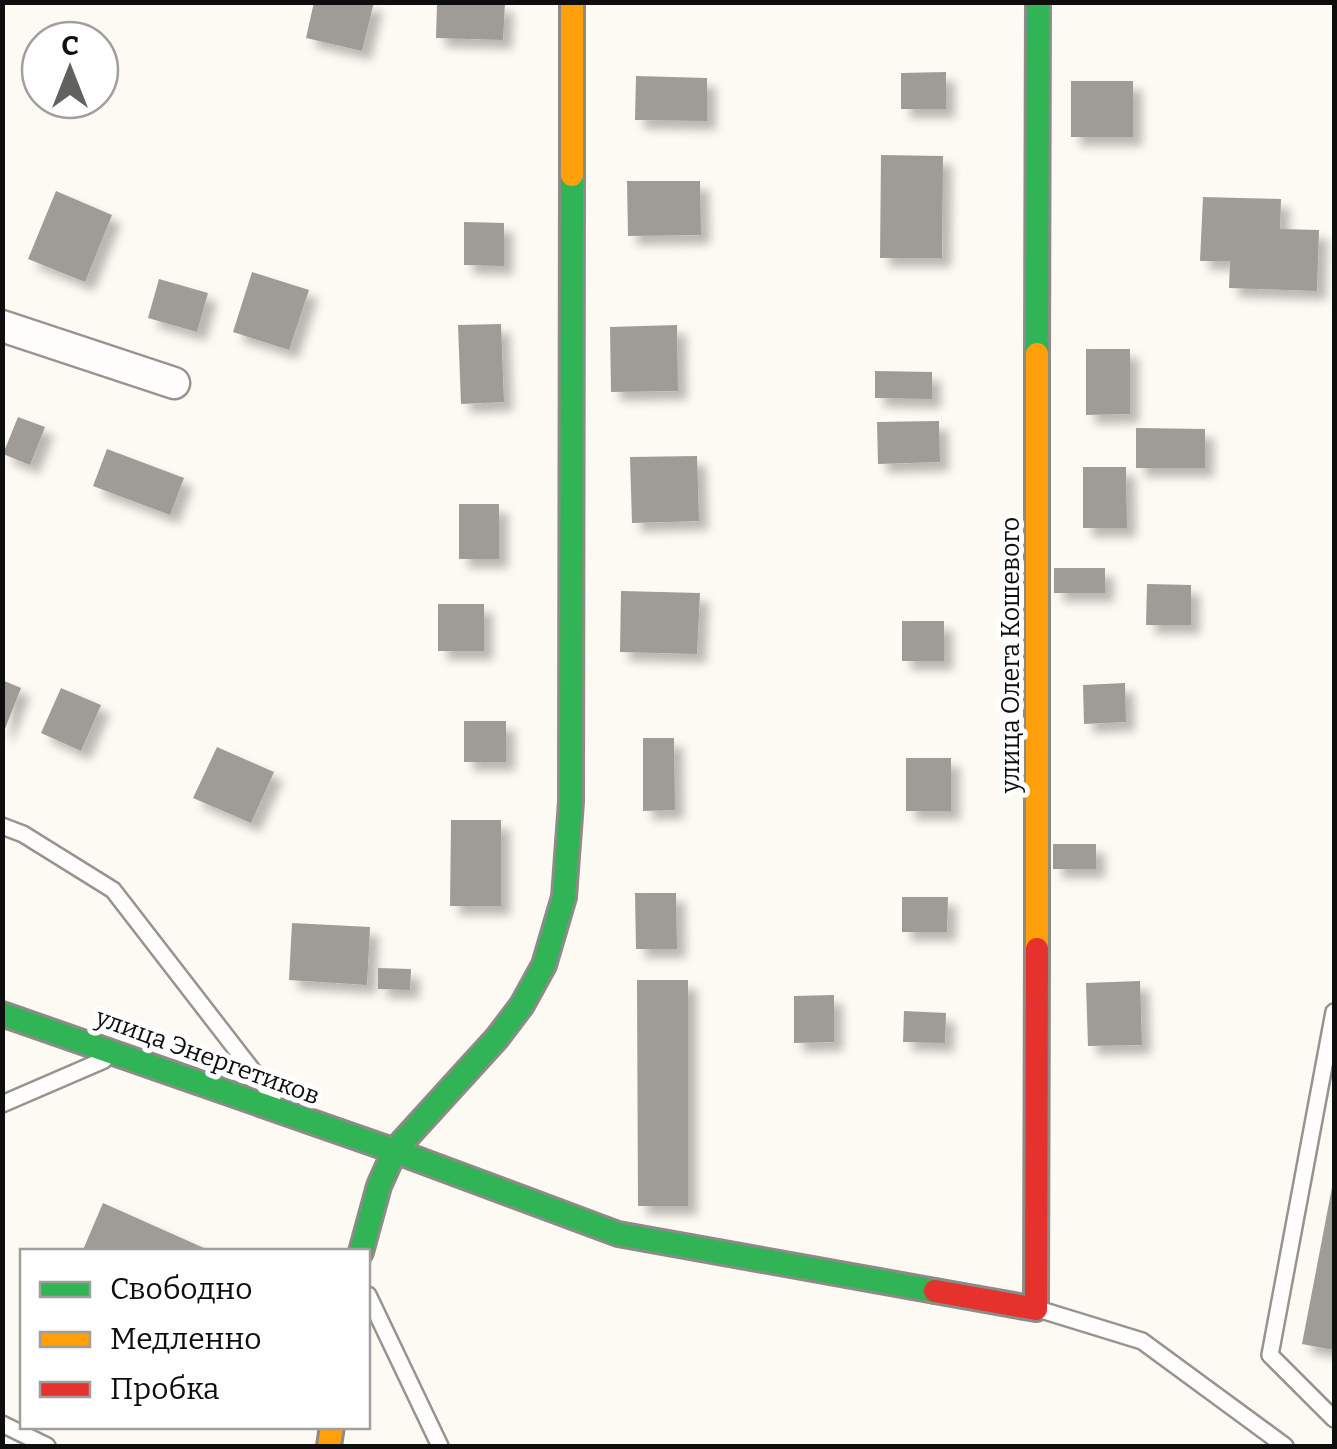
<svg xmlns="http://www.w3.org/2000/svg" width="1337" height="1449" viewBox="0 0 1337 1449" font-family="Bitter,serif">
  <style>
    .building { fill: #9f9c98; filter: url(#shadow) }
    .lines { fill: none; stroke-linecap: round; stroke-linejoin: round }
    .lane-casing { stroke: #959491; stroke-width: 20 }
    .street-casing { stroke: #959491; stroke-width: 35 }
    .fast-casing { stroke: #8c8b87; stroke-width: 28 }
    .slow-casing { stroke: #8c8b87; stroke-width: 28 }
    .jam-casing { stroke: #8c8b87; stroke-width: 28 }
    .lane { stroke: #fffefd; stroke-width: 15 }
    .street { stroke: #fffefd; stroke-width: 30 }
    .fast { stroke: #30b455; stroke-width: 22 }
    .slow { stroke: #ff9f0a; stroke-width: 22 }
    .jam { stroke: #e5322d; stroke-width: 22 }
    .labels { text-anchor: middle; stroke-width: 10; stroke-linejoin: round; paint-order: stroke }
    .street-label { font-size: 25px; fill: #0e0e0e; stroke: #fff }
  </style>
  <defs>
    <filter id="shadow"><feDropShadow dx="9" dy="9" stdDeviation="5" flood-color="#0004"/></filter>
  </defs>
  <rect width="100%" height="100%" fill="#fcfaf2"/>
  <path class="building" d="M 314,2 L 374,2 L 362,51 L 306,38 Z
    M 437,3 L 505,3 L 503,40 L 436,38 Z
    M 946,72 L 946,109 L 901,109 L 901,73 Z
    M 636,76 L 707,78 L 707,121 L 635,120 Z
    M 1071,81 L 1133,81 L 1133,137 L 1071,137 Z
    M 881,155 L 943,156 L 942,258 L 880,258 Z
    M 627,181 L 700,181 L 701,235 L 628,236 Z
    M 56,191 L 112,215 L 85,282 L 28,259 Z
    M 1203,197 L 1281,199 L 1280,229 L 1319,230 L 1317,291 L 1229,288 L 1230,261 L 1200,261 Z
    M 464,222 L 504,223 L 504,266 L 464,265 Z
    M 252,272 L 309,290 L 289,350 L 233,332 Z
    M 159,279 L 208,293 L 197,332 L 148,318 Z
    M 501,324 L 504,402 L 461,404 L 458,325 Z
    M 677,325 L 678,391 L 611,392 L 610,327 Z
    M 1086,349 L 1130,349 L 1130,414 L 1086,415 Z
    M 875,371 L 932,372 L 932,399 L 875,398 Z
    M 18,417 L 45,427 L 30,465 L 3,454 Z
    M 939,421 L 940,462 L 878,464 L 877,422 Z
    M 1136,428 L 1205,429 L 1205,468 L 1136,468 Z
    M 107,449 L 184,478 L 170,515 L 93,486 Z
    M 697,456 L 699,521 L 632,523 L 630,457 Z
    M 1083,467 L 1126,467 L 1127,528 L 1083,528 Z
    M 459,504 L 499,504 L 499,559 L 459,559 Z
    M 1054,568 L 1105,568 L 1105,593 L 1054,593 Z
    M 1147,584 L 1191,585 L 1191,625 L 1146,625 Z
    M 621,591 L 700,593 L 697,654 L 620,652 Z
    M 438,604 L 484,604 L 484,651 L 438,651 Z
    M 902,621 L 944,621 L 944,661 L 902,661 Z
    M 2,680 L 21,688 L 3,734 L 2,734 Z
    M 1125,683 L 1126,722 L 1084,724 L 1083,685 Z
    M 61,688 L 101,705 L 81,751 L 41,733 Z
    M 464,721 L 506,721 L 506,762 L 464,762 Z
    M 643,738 L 674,738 L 675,810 L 643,811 Z
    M 217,747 L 274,772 L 251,823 L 193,798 Z
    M 906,758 L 951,758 L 951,811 L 906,811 Z
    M 451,820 L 501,820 L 501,906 L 450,906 Z
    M 1053,844 L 1096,844 L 1096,869 L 1053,869 Z
    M 635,893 L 676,893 L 677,949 L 636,949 Z
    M 902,897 L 948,897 L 947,932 L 902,932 Z
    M 292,923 L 370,927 L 367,985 L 289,980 Z
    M 378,968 L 411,969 L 410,990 L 378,989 Z
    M 637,980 L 688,980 L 688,1206 L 638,1206 Z
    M 1140,981 L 1142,1045 L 1088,1046 L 1086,983 Z
    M 834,995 L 834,1042 L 794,1043 L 794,996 Z
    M 904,1011 L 946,1013 L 945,1043 L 903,1042 Z
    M 1333,1182 L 1334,1182 L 1334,1350 L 1302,1344 Z
    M 103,1203 L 204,1248 L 202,1252 L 82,1252 Z"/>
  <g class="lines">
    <defs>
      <path id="lane" d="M 2,826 L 23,834 L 113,890 L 273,1097
        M 1334,1012 L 1270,1355 L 1334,1419
        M 2,1104 L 104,1060
        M 368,1295 L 440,1446
        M 1038,1309 L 1142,1341 L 1285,1446
        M 2,1424 L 47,1446"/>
      <path id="street" d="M 2,326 L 174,383"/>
      <path id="fast" d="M 1037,354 L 1038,2
        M 2,1014 L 395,1151 L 618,1234 L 935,1291
        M 361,1252 L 379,1186 L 395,1150 L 497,1038 L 522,1005 L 544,965 L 564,897 L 571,802 L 572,175"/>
      <path id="slow" d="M 572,175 L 572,2
        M 1037,949 L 1037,354
        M 329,1446 L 332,1426"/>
      <path id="jam" d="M 935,1291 L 1036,1309 L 1037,949"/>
    </defs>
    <use href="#lane" class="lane-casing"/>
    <use href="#street" class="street-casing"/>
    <use href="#fast" class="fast-casing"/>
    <use href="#slow" class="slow-casing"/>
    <use href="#jam" class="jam-casing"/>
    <use href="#lane" class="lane"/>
    <use href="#street" class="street"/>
    <use href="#fast" class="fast"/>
    <use href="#slow" class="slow"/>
    <use href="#jam" class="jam"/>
  </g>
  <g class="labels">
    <g class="street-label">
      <text transform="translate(1010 655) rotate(-90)" y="9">улица Олега Кошевого</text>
      <text transform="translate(208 1056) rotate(20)" y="9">улица Энергетиков</text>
    </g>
  </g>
  <rect width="1337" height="1449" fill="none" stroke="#0e0e0e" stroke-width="10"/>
  <rect x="20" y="1249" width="350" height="180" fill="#ffffff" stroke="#9f9f9f" stroke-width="2.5"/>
  <rect x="40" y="1282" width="50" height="15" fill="#30b455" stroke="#9f9f9f" stroke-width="2.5"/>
  <text x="110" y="1299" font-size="30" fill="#0e0e0e">Свободно</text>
  <rect x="40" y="1332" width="50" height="15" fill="#ff9f0a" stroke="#9f9f9f" stroke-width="2.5"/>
  <text x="110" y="1349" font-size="30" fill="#0e0e0e">Медленно</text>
  <rect x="40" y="1382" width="50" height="15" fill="#e5322d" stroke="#9f9f9f" stroke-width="2.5"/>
  <text x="110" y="1399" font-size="30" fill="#0e0e0e">Пробка</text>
  <g transform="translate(70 70)"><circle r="48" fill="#ffffff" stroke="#9f9f9f" stroke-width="2.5"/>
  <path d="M0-8L18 38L0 25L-18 38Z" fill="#61615e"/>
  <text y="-15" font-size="28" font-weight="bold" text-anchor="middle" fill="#0e0e0e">С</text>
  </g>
</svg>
